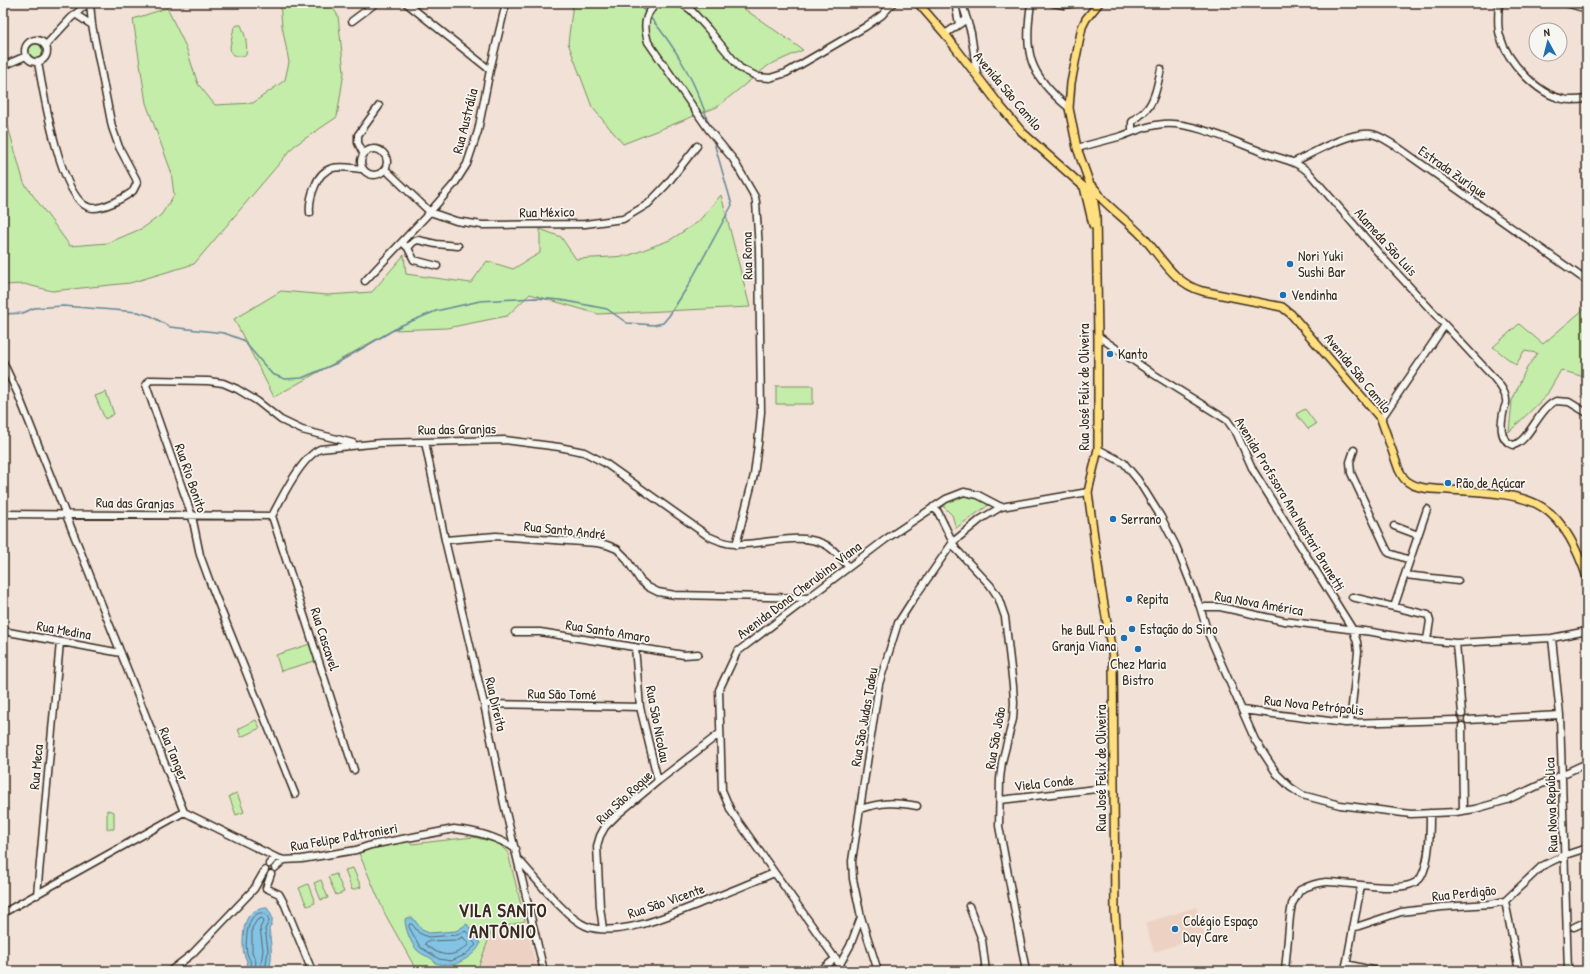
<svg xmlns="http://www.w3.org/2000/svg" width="1590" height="974" viewBox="0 0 1590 974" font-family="'Patrick Hand',sans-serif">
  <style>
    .built { fill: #edd2c4 }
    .green { fill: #c3eda9; stroke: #7f8c64 }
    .water { fill: #83c3e4; stroke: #668695 }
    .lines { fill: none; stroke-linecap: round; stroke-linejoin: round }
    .shore { stroke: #58676d; stroke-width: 1 }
    .stream { stroke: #668695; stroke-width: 1.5 }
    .minor-casing { stroke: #3b2a1e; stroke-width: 9 }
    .major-casing { stroke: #3b2a1e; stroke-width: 10 }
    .minor { stroke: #f6f6f2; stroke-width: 6 }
    .major { stroke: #ffdf80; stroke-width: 7 }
    .poi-dot { fill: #1f6fb2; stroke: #f6f6f2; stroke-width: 1.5 }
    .labels { text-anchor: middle; stroke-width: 3.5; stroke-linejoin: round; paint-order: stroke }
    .street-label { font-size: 14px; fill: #3b2a1e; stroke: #f6f6f2 }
    .poi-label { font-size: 14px; fill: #3b2a1e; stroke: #f6f6f2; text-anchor: start }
    .district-label { font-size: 18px; font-weight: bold; letter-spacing: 1px; fill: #3b2a1e; stroke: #f6f6f2 }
  </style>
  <rect width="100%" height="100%" fill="#f1e1d7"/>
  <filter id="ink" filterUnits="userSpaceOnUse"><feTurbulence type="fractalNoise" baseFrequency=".025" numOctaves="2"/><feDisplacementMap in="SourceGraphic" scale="8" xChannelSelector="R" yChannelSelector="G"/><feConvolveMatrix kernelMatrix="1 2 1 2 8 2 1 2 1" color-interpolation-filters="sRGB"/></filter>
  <g filter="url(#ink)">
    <path class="built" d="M 1196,907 L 1205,936 L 1154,952 L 1145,923 Z
      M 526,924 L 537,971 L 479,971 L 483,955 L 493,932 Z"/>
    <path class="green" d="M 280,3 L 330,3 L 338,16 L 344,72 L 337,117 L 294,146 L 194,264 L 130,283 L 52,291 L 24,284 L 3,285 L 3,109 L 24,183 L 70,246 L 108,243 L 143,228 L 161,215 L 174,195 L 171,171 L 146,103 L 133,19 L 167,8 L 186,47 L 198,84 L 215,105 L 253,103 L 285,80 L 289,62 L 282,26 Z
      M 573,3 L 742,3 L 743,8 L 803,50 L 769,65 L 717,107 L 623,144 L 592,107 L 568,43 Z
      M 238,25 L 241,25 C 245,34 248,45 246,55 C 239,57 236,57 231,53 L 230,47 L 234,27 Z
      M29 51a7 7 0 1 1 14 0a7 7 0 1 1-14 0Z
      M 721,195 L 750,307 L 598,314 L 530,294 L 507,316 L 447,328 L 393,330 L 274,397 L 234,319 L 281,291 L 327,295 L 372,292 L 404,255 L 406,274 L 471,283 L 487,261 L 513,269 L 540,253 L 540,229 L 561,237 L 576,259 L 627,256 L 670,240 L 698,222 Z
      M 1584,309 L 1587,310 L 1587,378 L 1561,370 L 1546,396 L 1509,432 L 1512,401 L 1525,371 L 1537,353 L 1524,351 L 1516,365 L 1493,347 L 1519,324 L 1543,344 Z
      M 776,386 L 813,386 L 813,404 L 776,404 Z
      M 106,392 L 114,414 L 105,419 L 95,396 Z
      M 1305,409 L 1316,424 L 1308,429 L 1296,414 Z
      M 974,495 L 990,504 L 956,528 L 952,515 L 941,504 L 958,496 Z
      M 313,643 L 318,660 L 281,671 L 276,655 Z
      M 256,720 L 260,728 L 241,737 L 238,729 Z
      M 237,793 L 244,812 L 236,815 L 229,796 Z
      M 107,810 L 114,812 L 114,829 L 107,829 Z
      M 473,837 L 498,843 L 508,853 L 525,921 L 492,930 L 477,971 L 417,971 L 385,914 L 358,851 L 408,841 L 412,844 Z
      M 353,868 L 361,887 L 352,890 L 345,870 Z
      M 336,874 L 344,892 L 336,895 L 328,877 Z
      M 321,880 L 328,898 L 321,900 L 314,883 Z
      M 308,884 L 315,903 L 307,906 L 299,888 Z"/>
    <path class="water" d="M 267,908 C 273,916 274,921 269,929 C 271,944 273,956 269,971 L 245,971 L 247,961 C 243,954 243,948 243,940 C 244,922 247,909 267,908 Z
      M 406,918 L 413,918 L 422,930 L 429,933 L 456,931 L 467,924 L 480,943 C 479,952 460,964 451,965 C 446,966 440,964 435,963 C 432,956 422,956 417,950 C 411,944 405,928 405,920 Z"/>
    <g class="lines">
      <path class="shore" d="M 410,924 L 412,924 L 419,933 L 428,937 L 457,935 L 466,931 L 476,945 L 465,955 L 451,961 L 439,959 L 420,947 L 409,927 Z
        M 463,937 L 468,943 L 468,945 C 453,959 440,957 425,944 L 427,941 L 457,940 Z
        M 249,971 C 252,958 250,963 247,953 C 245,944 247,923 253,917 C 260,910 267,912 269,921 L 265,929 L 268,950 L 265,971
        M 254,971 L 256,962 L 252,952 L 252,928 L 257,920 L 262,918 L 264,920 L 260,928 L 263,950 L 260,971"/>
      <path class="stream" d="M 638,3 L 646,13
        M 649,16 C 676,47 698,86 709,125
        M 3,314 L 23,313 L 34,308 L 63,306 L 138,312 L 151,316 L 170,327 L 224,333 L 243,340 L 272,374 L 285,379 L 302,378 L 337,363 L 402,325 L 436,311 L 480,301 L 535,298 L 561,300 L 607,309 L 627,323 L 654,325 L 663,323 L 669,316 L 688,286 L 732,205 L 713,139"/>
      <defs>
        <path id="minor" d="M 406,3 L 490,70
          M 659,3 C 644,12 643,26 648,42 L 709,130 L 733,159 L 755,197 L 756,202 L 759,249 L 761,412 L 758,444 L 754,475 L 736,545
          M 681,3 L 691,10 L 708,29 L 740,68 L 758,77 L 770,78 L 786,73 L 865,27 L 882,15 L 893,3
          M 955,3 L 959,24
          M 962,3 L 971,33 L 977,74
          M 1031,3 C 1024,54 1028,74 1069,108
          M 1053,3 L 1064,5 L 1075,3
          M 1499,3 C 1498,14 1497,26 1500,36 C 1507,61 1537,94 1563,99 C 1570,101 1579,100 1587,99
          M 1566,3 L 1587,9
          M 75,14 L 92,25
          M 352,21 L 376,3
          M 945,34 L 967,19
          M25 51a11 11 0 1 1 22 0a11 11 0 1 1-22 0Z
          M 45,46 L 71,18 L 88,3
          M 38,62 C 43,91 60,196 88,207 C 99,212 124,198 133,191 L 137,183 L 136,179 L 119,147 L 112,127 L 92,25 L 90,3
          M 3,66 L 26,56
          M 1132,132 L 1132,122 C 1136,117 1142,115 1146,110 C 1155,101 1158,82 1161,69
          M 1077,148 C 1092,144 1107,140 1122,136 C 1135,131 1148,125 1163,124 C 1191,121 1235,142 1262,152 C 1279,159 1298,160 1311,175 L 1382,257 L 1494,378 C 1499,384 1506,392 1506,400 C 1507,403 1505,406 1504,409 C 1501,422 1498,440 1513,445 C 1529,442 1538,409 1556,401 L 1569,402 L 1587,413
          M361 162a13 13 0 1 1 26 0a13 13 0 1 1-26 0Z
          M 363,153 L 358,143 L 358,135 L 379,106
          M 1294,162 C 1313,153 1350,131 1371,134 C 1380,135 1388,142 1396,146 L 1587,281
          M 385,169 L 430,212 L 456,221 L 482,225 L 585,224 L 623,219 L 648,204 L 667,184 L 697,146
          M 310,213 C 309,203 311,195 315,186 C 324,162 341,167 362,169
          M 402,242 L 408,248 L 413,242 L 418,240 L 436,244 L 458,246
          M 408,248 L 414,260 L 437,266
          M 365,281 L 430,212 L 455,183 L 467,164 L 478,131 L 490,70 L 506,3
          M 1098,336 L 1150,372 L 1227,420 L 1237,434 L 1253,470 L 1353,630 L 1357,642 L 1358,652 L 1350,723
          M 3,362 L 18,394 L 184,812
          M 1381,419 L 1445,325
          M 425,442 L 445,540 L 484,704 L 504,804 L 544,971
          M 1098,449 L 1124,463 L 1128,468 L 1138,480 L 1161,517 L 1176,546 L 1200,607 L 1208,633 L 1255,740 L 1277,774 L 1290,787 L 1302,795 L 1340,805 L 1411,814 L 1456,812 L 1475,809 L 1507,800 L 1587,763
          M 1354,450 L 1350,462 L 1351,473 L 1386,548 L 1389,553 L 1410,560
          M 933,507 L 938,512 L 956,549 L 990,585 L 998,597 L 1005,617 L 1013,686 L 1014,703 L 1013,719 L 1002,762 L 1000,779 L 999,826 L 1026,971
          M 3,514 L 272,516 C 282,497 301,458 320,449 L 381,443 L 505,440 L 559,447 L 584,452 L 605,463 L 708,536 C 717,540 725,544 735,544 C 762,546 798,531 824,544 C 834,548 841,559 849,567
          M 272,516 L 354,770
          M 1394,526 L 1418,535
          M 445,540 L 496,536 L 597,543 L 607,545 L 617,549 L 625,557 L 640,580 L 648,587 L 658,592 L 675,595 L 808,598
          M 1405,575 L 1458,581
          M 1352,597 L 1428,615 L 1430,621 L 1427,640
          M 1200,607 L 1220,607 L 1284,621 L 1372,632 L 1408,638 L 1456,643 L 1552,638 L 1587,631
          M 1394,607 L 1427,509
          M 3,631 L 121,653
          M 515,632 L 540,632 L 684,655 L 698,654
          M 1552,638 L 1560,715 L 1568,971
          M 1456,643 L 1462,714
          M 635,647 L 640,707 L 658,781
          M 484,704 L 640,707
          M 1242,710 L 1345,723 L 1456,720
          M 1468,720 L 1560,715
          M 1462,726 L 1463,811
          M 295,794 L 211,585 L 200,555 L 192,516 L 146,385 L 150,380 L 208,381 L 223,383 L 237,389 L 257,401 L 281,420 L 302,430 L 353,443
          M 1000,800 L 1114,787
          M 860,809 C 882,802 895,802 917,806
          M 184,812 L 275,857 L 284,860 L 302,859 L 356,850 L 371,845 L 454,829 C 476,831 497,837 516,849
          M 519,860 C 535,877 566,918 586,926 C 619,939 675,913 706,901 C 729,892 751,883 774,873
          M 269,864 L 275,857
          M 275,868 L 284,860
          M 271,874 L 266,888 L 279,894 L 285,905 L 312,971
          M 37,895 L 60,642
          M 1505,901 L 1519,971
          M 969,906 L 982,940 L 986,971
          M 3,913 L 184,812
          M 861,917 L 878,971
          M 1574,927 L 1587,921
          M 1353,928 L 1401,912 L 1442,907 L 1491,904 L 1505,901 L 1542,866 L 1565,855 L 1587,848
          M 603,929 L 600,907 L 597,846 L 600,836 L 605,827 L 617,815 L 658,781 L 719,734
          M 840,964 L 850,946 L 861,917 L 853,879 L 852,861 L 879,684 L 898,623 L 912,601 L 953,542 L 981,519 L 1001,507 L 1088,492
          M 1346,964 L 1376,971
          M 170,971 L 192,954 L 254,889 L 265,870
          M 820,971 L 836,958
          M 844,971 L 731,811 L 722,790 L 719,690 L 737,652 L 886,539 L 946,499 L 964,492 L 978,495 L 1001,507
          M 1285,971 L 1290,916 L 1292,904 L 1300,890 C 1308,886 1317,883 1326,882 C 1346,881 1409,897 1421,877 C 1430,862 1430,830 1430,813
          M 1345,971 L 1361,886"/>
        <path id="major" d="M 918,3 L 945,34 L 1001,107 L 1022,132 L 1084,187 L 1093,225
          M 1099,3 L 1086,19 L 1082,27 L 1071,83 L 1069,108 L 1077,148 L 1092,190 L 1096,215 L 1098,336 L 1098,449 L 1088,492 L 1100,581 L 1113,659 L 1115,913 L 1120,971
          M 1092,186 C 1097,190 1099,195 1103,200 C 1116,213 1131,224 1144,238 C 1162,258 1174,283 1202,291 L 1282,307 L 1291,314 L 1381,419 L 1399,470 C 1402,475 1403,479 1408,482 C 1420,490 1436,489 1449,490 C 1477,492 1518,492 1542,507 C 1565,521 1578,552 1587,577"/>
      </defs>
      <use href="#minor" class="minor-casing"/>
      <use href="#major" class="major-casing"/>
      <use href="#minor" class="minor"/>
      <use href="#major" class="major"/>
    </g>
  </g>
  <g class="poi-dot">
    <circle cx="1290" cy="264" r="4"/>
    <circle cx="1283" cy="295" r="4"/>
    <circle cx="1110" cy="354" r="4"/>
    <circle cx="1448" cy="483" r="4"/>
    <circle cx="1113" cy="519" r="4"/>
    <circle cx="1129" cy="599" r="4"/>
    <circle cx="1132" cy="629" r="4"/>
    <circle cx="1124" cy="638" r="4"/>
    <circle cx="1138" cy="649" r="4"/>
    <circle cx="1175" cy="929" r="4"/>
  </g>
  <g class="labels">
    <g class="street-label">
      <text transform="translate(1008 91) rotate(50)" y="5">Avenida São Camilo</text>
      <text transform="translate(465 121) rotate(-76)" y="5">Rua Austrália</text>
      <text transform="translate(1453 172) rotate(35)" y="5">Estrada Zurique</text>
      <text transform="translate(547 212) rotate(-1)" y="5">Rua México</text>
      <text transform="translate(1386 242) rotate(48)" y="5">Alameda São Luis</text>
      <text transform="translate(747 256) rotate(-91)" y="5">Rua Roma</text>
      <text transform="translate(1358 373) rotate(51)" y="5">Avenida São Camilo</text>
      <text transform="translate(1084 387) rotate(-90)" y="5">Rua José Felix de Oliveira</text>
      <text transform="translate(457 429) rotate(-1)" y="5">Rua das Granjas</text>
      <text transform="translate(191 478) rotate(71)" y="5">Rua Rio Bonito</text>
      <text transform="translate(135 503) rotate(1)" y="5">Rua das Granjas</text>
      <text transform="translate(1290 504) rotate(59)" y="5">Avenida Profssora Ana Nastari Brunetti</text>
      <text transform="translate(565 530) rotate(6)" y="5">Rua Santo André</text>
      <text transform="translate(799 590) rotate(-37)" y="5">Avenida Dona Cherubina Viana</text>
      <text transform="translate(1259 603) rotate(10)" y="5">Rua Nova América</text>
      <text transform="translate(64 630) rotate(10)" y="5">Rua Medina</text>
      <text transform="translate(608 631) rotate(9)" y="5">Rua Santo Amaro</text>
      <text transform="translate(325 639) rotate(72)" y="5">Rua Cascavel</text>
      <text transform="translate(562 694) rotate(1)" y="5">Rua São Tomé</text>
      <text transform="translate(496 704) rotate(77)" y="5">Rua Direita</text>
      <text transform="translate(1314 705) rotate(6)" y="5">Rua Nova Petrópolis</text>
      <text transform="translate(864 717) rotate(-80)" y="5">Rua São Judas Tadeu</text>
      <text transform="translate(658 724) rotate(79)" y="5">Rua São Nicolau</text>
      <text transform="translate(995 738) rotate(-80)" y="5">Rua São João</text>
      <text transform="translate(174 754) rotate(68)" y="5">Rua Tanger</text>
      <text transform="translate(36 767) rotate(-85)" y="5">Rua Meca</text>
      <text transform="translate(1101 768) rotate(-90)" y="5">Rua José Felix de Oliveira</text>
      <text transform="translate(1044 783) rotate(-6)" y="5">Viela Conde</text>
      <text transform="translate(624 797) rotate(-43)" y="5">Rua São Roque</text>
      <text transform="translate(1551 805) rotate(-92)" y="5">Rua Nova República</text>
      <text transform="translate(344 837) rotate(-10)" y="5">Rua Felipe Paltronieri</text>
      <text transform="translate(1464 893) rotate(-6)" y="5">Rua Perdigão</text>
      <text transform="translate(666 901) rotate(-19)" y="5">Rua São Vicente</text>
    </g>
    <g class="poi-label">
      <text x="1298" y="261">Nori Yuki<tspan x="1298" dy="16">Sushi Bar</tspan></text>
      <text x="1291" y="300">Vendinha</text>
      <text x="1118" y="359">Kanto</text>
      <text x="1456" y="488">Pão de Açúcar</text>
      <text x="1121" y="524">Serrano</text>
      <text x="1137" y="604">Repita</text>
      <text x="1140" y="634">Estação do Sino</text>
      <text x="1116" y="635" text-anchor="end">he Bull Pub<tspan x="1116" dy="16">Granja Viana</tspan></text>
      <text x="1138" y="669" text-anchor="middle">Chez Maria<tspan x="1138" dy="16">Bistro</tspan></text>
      <text x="1183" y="926">Colégio Espaço<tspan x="1183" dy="16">Day Care</tspan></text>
    </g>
    <g class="district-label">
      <text x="503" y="917">VILA SANTO<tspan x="503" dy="21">ANTÔNIO</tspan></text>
    </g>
  </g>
  <rect width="1590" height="974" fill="none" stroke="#f6f6f2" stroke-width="16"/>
  <rect x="8" y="8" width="1574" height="958" fill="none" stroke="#3b2a1e" stroke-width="1.5" filter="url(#ink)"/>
  <g transform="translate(1548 42) rotate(353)"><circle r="19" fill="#f6f6f2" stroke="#aba49d"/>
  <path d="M0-3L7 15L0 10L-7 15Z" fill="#1f6fb2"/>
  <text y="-6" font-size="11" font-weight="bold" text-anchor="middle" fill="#3b2a1e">N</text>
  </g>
</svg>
